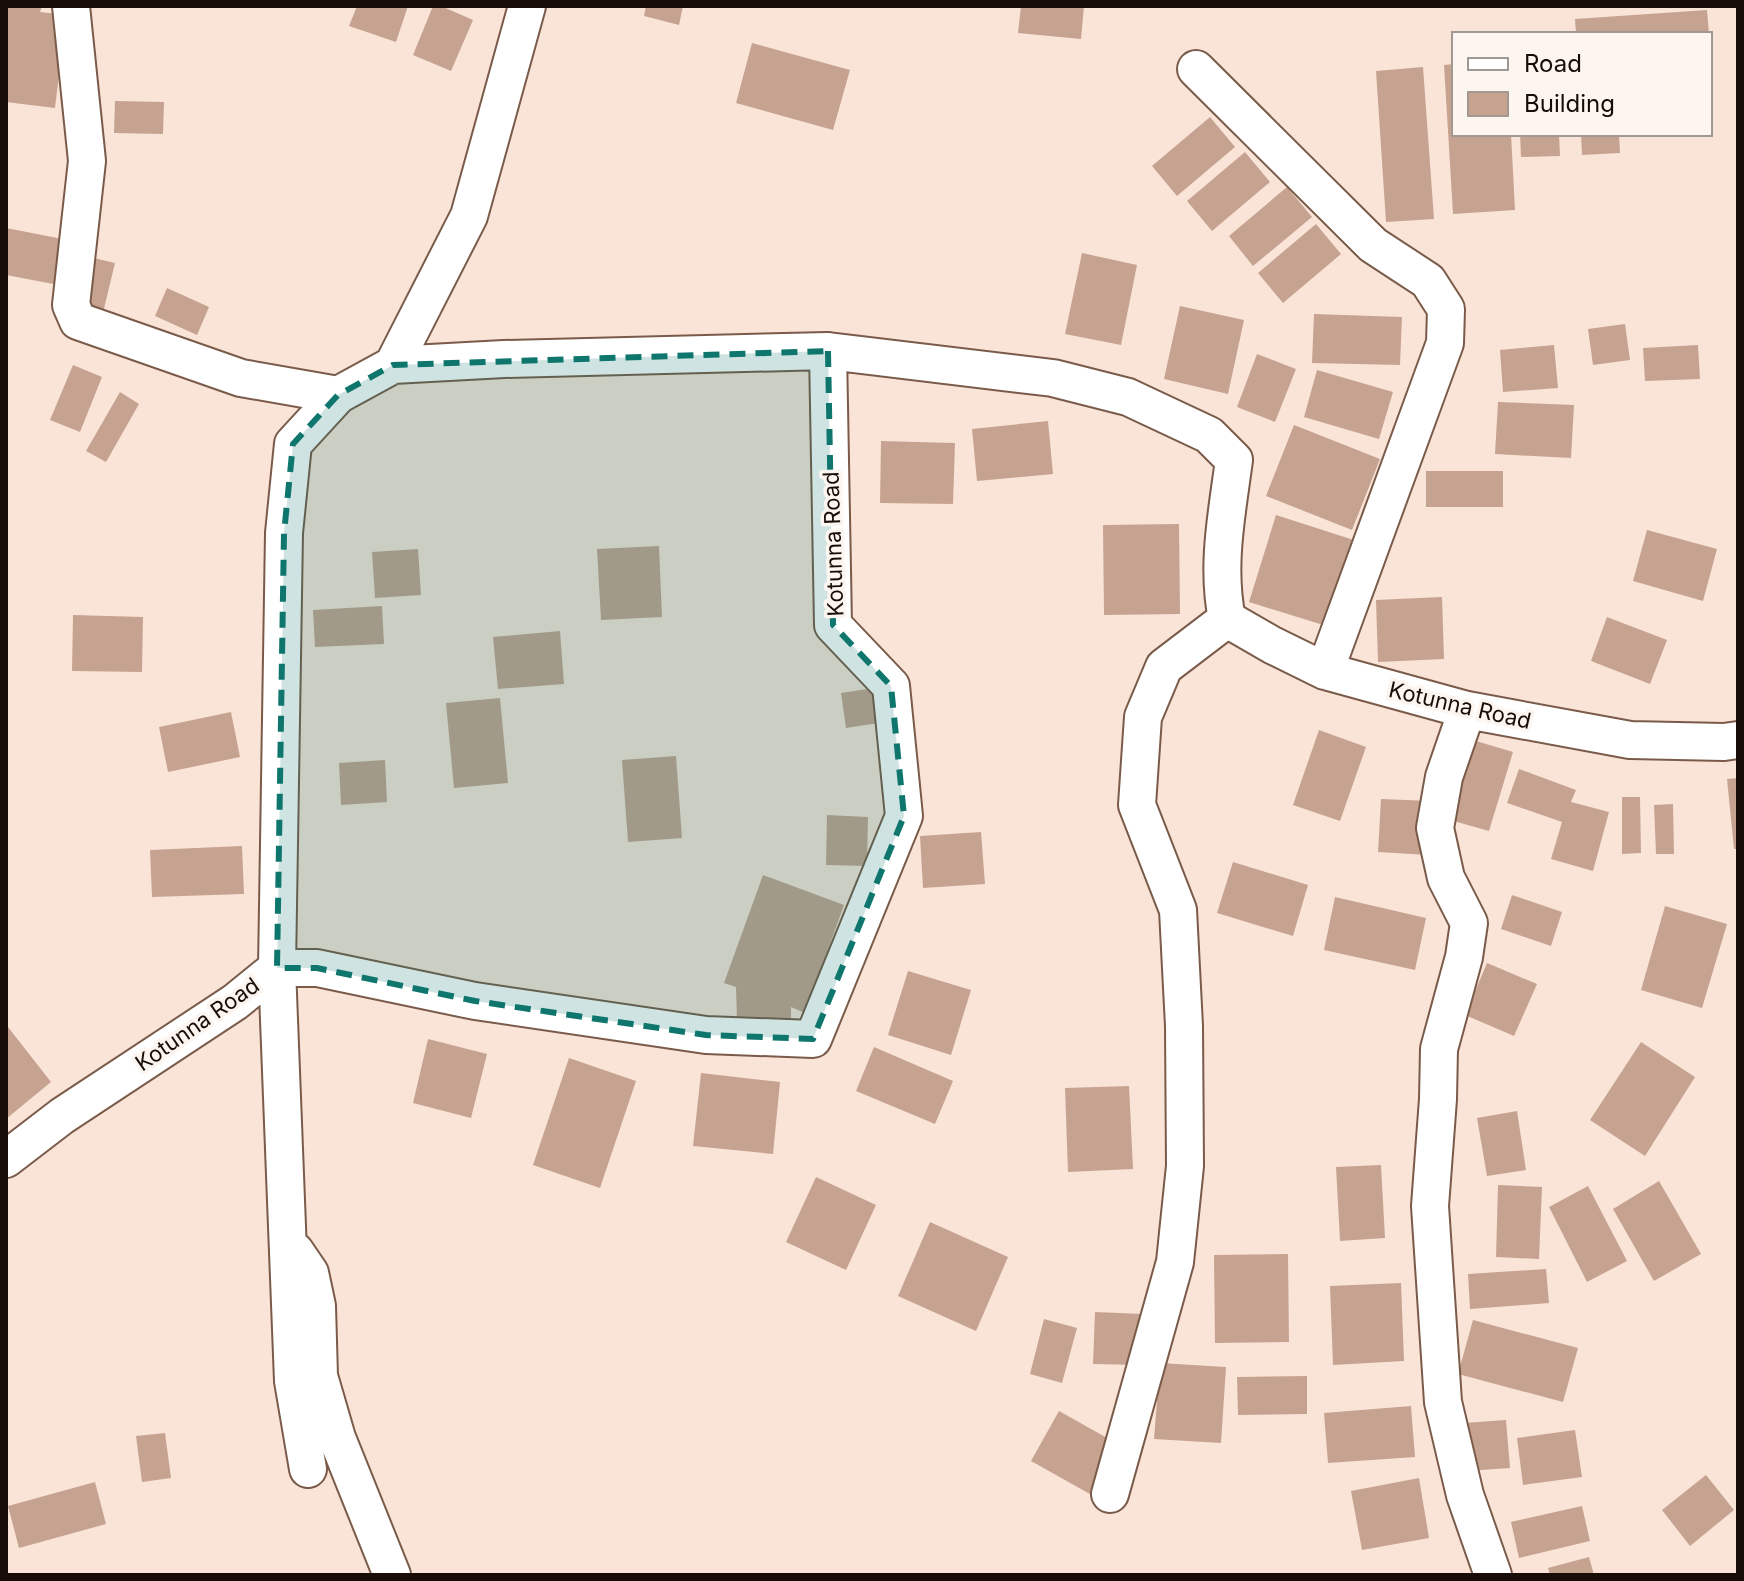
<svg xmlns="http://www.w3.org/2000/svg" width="1744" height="1581" viewBox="0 0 1744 1581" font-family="Inter,sans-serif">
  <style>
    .building { fill: #c6a390 }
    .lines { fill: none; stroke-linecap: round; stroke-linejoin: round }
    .street-casing { stroke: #7a5b49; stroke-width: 40 }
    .street { stroke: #fff; stroke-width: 36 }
    .marked { fill: #0f766e; fill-opacity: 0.2; stroke: #0f766e; stroke-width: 6; stroke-dasharray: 16 10; stroke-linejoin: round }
    .labels { text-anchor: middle; stroke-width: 7; stroke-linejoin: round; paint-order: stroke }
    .street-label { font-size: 22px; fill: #180c06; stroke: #fcf5f0 }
  </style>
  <rect width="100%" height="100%" fill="#fae4d8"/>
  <path class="building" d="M 6,6 L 42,6 L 40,12 L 66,15 L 55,108 L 6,102 Z
    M 357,6 L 408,6 L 396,42 L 349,26 Z
    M 433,6 L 441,6 L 473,20 L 451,71 L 413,55 Z
    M 646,6 L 683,6 L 679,25 L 644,16 Z
    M 1021,6 L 1084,6 L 1081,39 L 1018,33 Z
    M 1707,10 L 1709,34 L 1576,34 L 1575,19 Z
    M 752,43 L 850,70 L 833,130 L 736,103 Z
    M 1454,64 L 1454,134 L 1511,134 L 1515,210 L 1453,214 L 1444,65 Z
    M 1423,67 L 1434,219 L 1386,222 L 1376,71 Z
    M 115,101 L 164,102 L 163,134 L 114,133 Z
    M 1210,117 L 1235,147 L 1177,196 L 1152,166 Z
    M 1520,134 L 1559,134 L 1560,156 L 1521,157 Z
    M 1581,134 L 1619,134 L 1620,153 L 1582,155 Z
    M 1245,152 L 1270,182 L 1212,231 L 1187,201 Z
    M 1287,187 L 1312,217 L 1253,266 L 1229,236 Z
    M 1316,224 L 1341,254 L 1283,303 L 1258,273 Z
    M 6,228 L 73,241 L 64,286 L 6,275 Z
    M 1082,253 L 1137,265 L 1121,345 L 1065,334 Z
    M 89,257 L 115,263 L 102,317 L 76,311 Z
    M 167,288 L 209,307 L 197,335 L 155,316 Z
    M 1180,306 L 1244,320 L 1228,394 L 1164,379 Z
    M 1314,314 L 1402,317 L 1400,365 L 1312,363 Z
    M 1625,324 L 1630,360 L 1593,365 L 1588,329 Z
    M 1554,345 L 1558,388 L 1503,392 L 1500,350 Z
    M 1698,345 L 1700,379 L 1645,381 L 1643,348 Z
    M 1257,354 L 1296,369 L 1275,422 L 1237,407 Z
    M 73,365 L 102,377 L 80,432 L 50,420 Z
    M 1317,370 L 1393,392 L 1379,439 L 1304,417 Z
    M 120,392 L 139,404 L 106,462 L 86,451 Z
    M 1498,402 L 1574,405 L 1571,458 L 1495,454 Z
    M 1048,421 L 1053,474 L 977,481 L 972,429 Z
    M 1294,425 L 1380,459 L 1352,530 L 1266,496 Z
    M 881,441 L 955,443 L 953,504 L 880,503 Z
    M 1426,471 L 1503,471 L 1503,507 L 1426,507 Z
    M 1276,515 L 1363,543 L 1336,629 L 1249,602 Z
    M 1179,524 L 1180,614 L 1104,615 L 1103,525 Z
    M 1647,530 L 1717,549 L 1703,601 L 1633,581 Z
    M 659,546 L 662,617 L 601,620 L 597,549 Z
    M 418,549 L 421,595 L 375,598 L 372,552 Z
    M 1442,597 L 1444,659 L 1378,662 L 1376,600 Z
    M 382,606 L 384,644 L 315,647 L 313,610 Z
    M 73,615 L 143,617 L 142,672 L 72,671 Z
    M 1607,617 L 1667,640 L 1650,684 L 1591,661 Z
    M 560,631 L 564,684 L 498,689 L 493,637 Z
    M 880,687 L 885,722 L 846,728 L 841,693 Z
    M 500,698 L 508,783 L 454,788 L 446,703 Z
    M 231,712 L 240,757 L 168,772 L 159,727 Z
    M 1319,730 L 1366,747 L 1340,821 L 1293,805 Z
    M 1466,738 L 1513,752 L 1489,831 L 1443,818 Z
    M 676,756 L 682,838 L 628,842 L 622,760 Z
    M 385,760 L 387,802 L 341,805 L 339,763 Z
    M 1519,769 L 1576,790 L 1571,802 L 1609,812 L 1593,871 L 1551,859 L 1562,822 L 1507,803 Z
    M 1738,778 L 1738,849 L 1734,849 L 1727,779 Z
    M 1622,797 L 1640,797 L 1641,853 L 1622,854 Z
    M 1381,799 L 1431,801 L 1428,855 L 1378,852 Z
    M 1673,804 L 1674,854 L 1656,854 L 1654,805 Z
    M 827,815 L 868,817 L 867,866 L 826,865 Z
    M 981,832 L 985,884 L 923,888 L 920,836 Z
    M 242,846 L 244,894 L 152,897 L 150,850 Z
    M 1233,862 L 1308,885 L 1293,936 L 1217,913 Z
    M 763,875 L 844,905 L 805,1013 L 791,1007 L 791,1018 L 737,1020 L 736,987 L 724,983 Z
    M 1512,895 L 1562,912 L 1551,946 L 1501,929 Z
    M 1335,897 L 1426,918 L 1415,970 L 1324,950 Z
    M 1665,906 L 1727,924 L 1702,1008 L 1641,990 Z
    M 1487,963 L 1537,984 L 1514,1036 L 1465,1015 Z
    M 908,971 L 971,990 L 951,1055 L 888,1035 Z
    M 8,1027 L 51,1082 L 6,1119 L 6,1029 Z
    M 428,1039 L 487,1054 L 471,1118 L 413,1103 Z
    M 1641,1042 L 1695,1077 L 1645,1156 L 1590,1120 Z
    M 874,1047 L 953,1081 L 935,1124 L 856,1091 Z
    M 569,1058 L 636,1081 L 600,1188 L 533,1165 Z
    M 701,1073 L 780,1082 L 773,1154 L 693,1146 Z
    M 1129,1086 L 1133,1169 L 1068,1172 L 1065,1088 Z
    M 1517,1111 L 1526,1170 L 1487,1176 L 1477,1118 Z
    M 1381,1165 L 1385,1238 L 1340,1241 L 1336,1167 Z
    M 816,1177 L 876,1205 L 846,1270 L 786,1242 Z
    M 1659,1181 L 1701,1254 L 1654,1281 L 1613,1209 Z
    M 1498,1185 L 1542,1187 L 1539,1259 L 1496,1257 Z
    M 1588,1186 L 1627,1261 L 1587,1282 L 1549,1207 Z
    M 930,1222 L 1008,1257 L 976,1331 L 898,1296 Z
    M 1288,1254 L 1289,1342 L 1215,1343 L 1214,1255 Z
    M 1546,1269 L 1549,1303 L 1470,1309 L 1468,1274 Z
    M 1401,1283 L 1404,1361 L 1333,1365 L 1330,1286 Z
    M 1095,1312 L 1143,1314 L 1141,1365 L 1093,1364 Z
    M 1044,1319 L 1077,1328 L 1062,1383 L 1030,1374 Z
    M 1473,1320 L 1578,1348 L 1563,1402 L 1458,1374 Z
    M 1160,1363 L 1226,1367 L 1221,1443 L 1154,1439 Z
    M 1307,1376 L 1307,1414 L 1238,1415 L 1237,1377 Z
    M 1411,1406 L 1415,1457 L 1328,1463 L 1324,1413 Z
    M 1059,1411 L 1125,1448 L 1097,1498 L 1031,1461 Z
    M 1506,1420 L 1510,1468 L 1467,1471 L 1464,1423 Z
    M 1575,1430 L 1582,1477 L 1523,1485 L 1517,1438 Z
    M 165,1433 L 171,1478 L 142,1482 L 136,1436 Z
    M 1706,1475 L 1734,1510 L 1690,1546 L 1662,1510 Z
    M 1419,1478 L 1429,1538 L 1362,1550 L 1351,1491 Z
    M 95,1482 L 106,1524 L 19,1548 L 8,1506 Z
    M 1582,1506 L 1590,1541 L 1519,1558 L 1511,1522 Z
    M 1589,1557 L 1594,1575 L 1550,1575 L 1548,1568 Z"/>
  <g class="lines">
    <defs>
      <path id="street" d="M 71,6 L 87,161 L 71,305 L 78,321 L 241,378 L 338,395 L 293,444 L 284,533 L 277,968 L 293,1381 L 308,1469
        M 1196,69 L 1373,245 L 1428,281 L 1446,309 L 1445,343 L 1325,671
        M 393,365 L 469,216 L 527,6
        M 338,395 L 393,365 L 504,359 L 828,351
        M 1467,710 L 1444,777 L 1435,828 L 1446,878 L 1469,923 L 1464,957 L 1439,1049 L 1438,1099 L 1430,1206 L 1443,1402 L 1465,1495 L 1493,1575
        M 6,1159 L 62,1116 L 235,1002 L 277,968 L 317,968 L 475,1001 L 706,1035 L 813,1039 L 904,816 L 891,686 L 833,625 L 828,351 L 1053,378 L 1128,397 L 1209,435 L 1234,460 C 1227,513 1216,566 1227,619 L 1272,645 L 1325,671 L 1467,710 L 1630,740 L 1724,742 L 1738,740
        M 295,1251 L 310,1273 L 317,1306 L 319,1376 L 337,1438 L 392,1575
        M 1110,1494 L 1175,1262 L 1185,1166 L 1184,1026 L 1178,910 L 1137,805 L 1143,717 L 1164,667 L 1227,619"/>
    </defs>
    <use href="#street" class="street-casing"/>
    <use href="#street" class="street"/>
  </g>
  <path class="marked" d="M 828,351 L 833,625 L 891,686 L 904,816 L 813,1039 L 706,1035 L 475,1001 L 317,968 L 277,968 L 284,533 L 293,444 L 338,395 L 393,365 Z"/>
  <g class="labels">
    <g class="street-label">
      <text transform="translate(833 544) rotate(-92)" y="8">Kotunna Road</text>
      <text transform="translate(1460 705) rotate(13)" y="8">Kotunna Road</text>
      <text transform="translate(197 1024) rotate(-35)" y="8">Kotunna Road</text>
    </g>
  </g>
  <rect width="1744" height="1581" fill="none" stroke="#180c06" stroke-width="16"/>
  <rect x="1452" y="32" width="260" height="104" fill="#fcf5f0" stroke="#a19892" stroke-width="2"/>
  <rect x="1468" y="58" width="40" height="12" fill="#ffffff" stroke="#a19892" stroke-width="2"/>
  <text x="1524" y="72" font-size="24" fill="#180c06">Road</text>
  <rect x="1468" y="92" width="40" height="24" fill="#c6a390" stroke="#a19892" stroke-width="2"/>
  <text x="1524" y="112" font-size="24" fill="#180c06">Building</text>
</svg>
